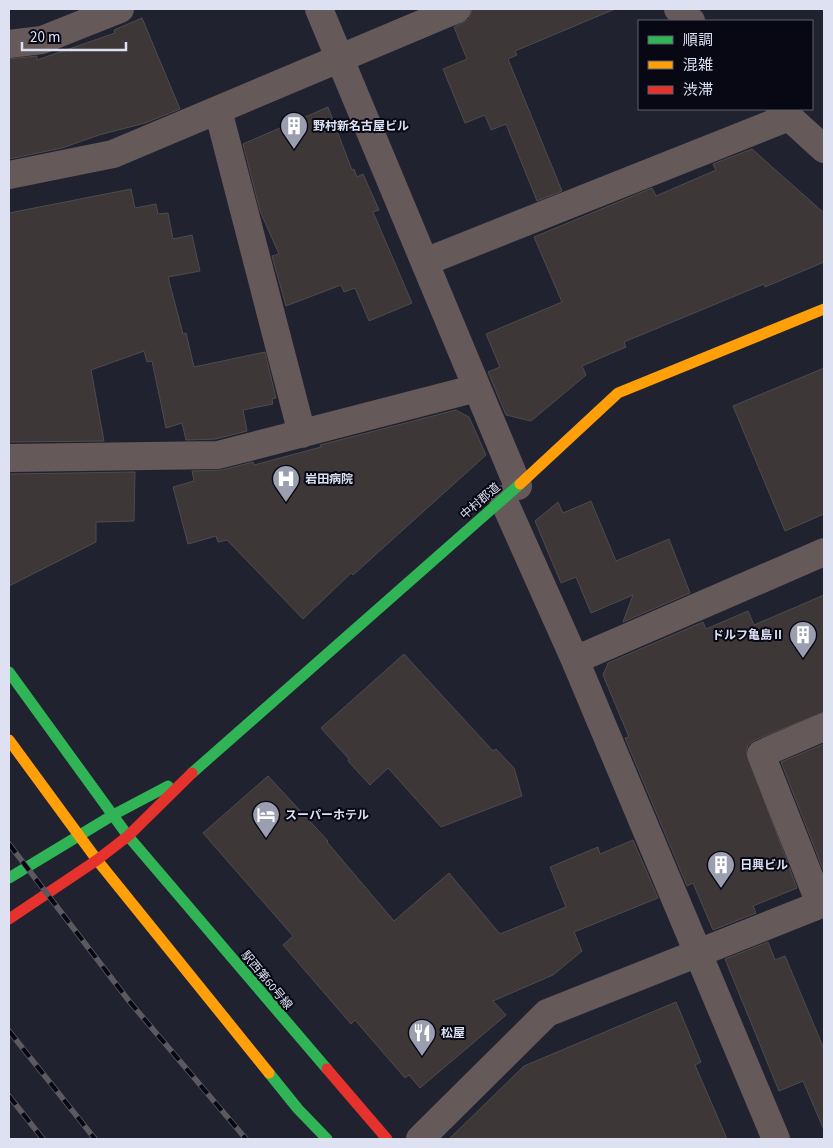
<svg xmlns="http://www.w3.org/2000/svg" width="833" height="1148" viewBox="0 0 833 1148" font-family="'Source Sans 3','Noto Sans JP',sans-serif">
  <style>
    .building { fill: #3e3738; stroke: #4f4b4d }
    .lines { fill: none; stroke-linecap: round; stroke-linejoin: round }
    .street { stroke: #66595a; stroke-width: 28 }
    .fast { stroke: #30b455; stroke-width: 11 }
    .slow { stroke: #ff9f0a; stroke-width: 11 }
    .jam { stroke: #e5322d; stroke-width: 11 }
    .rail-casing { stroke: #5d5960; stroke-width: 5.5 }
    .rail { stroke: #070813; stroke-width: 4; stroke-dasharray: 11; stroke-linecap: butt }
    .labels { text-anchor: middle; stroke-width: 4; stroke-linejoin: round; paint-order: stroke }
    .poi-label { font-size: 12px; font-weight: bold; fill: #dde1f2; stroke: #070813; text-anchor: start }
    .street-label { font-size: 12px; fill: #dde1f2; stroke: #070813 }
  </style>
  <rect width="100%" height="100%" fill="#202230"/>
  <path class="building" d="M 472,9 L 615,9 L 515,51 L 517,55 L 508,59 L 562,191 L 537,201 L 506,124 L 491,130 L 485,115 L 465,123 L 443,69 L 467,59 L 454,27 L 469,19 Z
    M 142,18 L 180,109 L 145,123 L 99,135 L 62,148 L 9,159 L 9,59 L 37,56 L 37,60 L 115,33 L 114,30 Z
    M 328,107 L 352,170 L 354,169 L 357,177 L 363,174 L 379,210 L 373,212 L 412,303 L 369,321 L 355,288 L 344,292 L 341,285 L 286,306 L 272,256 L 279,254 L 260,211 L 243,144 Z
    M 752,149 L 824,213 L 824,262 L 765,287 L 764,284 L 624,342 L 626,347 L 582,366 L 586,375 L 531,421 L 506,415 L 488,372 L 500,367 L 486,334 L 562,302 L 534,237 L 652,188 L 656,196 L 716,170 L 713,164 Z
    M 131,189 L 135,208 L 156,204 L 158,214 L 168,213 L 173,239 L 192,235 L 200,271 L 168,277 L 183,334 L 186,333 L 194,367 L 265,352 L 276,398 L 272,399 L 273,404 L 243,410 L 247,431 L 216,439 L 186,440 L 182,423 L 166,428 L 152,361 L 147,362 L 144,351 L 91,370 L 104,441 L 9,442 L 9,213 Z
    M 824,368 L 824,514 L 785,531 L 733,406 Z
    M 456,410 L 469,417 L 486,455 L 353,575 L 351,573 L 303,619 L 227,540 L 218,542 L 216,536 L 188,544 L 173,487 L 194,481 L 192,471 L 222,470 L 253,462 L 254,465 L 321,447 L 320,445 Z
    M 135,472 L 134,521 L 96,522 L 96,542 L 9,586 L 9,474 Z
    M 591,501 L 616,561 L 669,539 L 690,593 L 623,622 L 633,595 L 591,613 L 576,577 L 561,583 L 535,521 L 558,502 L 563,513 Z
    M 824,595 L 824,712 L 755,740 L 748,745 L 746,752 L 797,888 L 753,906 L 756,913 L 713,930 L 693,883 L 687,886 L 625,738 L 629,737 L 603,675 L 608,663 L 703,622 L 706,629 L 748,611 L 754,625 Z
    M 404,654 L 493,751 L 496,749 L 514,768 L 522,796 L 441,827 L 388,768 L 370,785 L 348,761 L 349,759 L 321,728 Z
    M 824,744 L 824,872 L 781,762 Z
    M 268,776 L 328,841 L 327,842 L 394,921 L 449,873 L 500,934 L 566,907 L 550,867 L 598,847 L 600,854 L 633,840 L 658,898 L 574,932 L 582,951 L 553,975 L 493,1001 L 506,1015 L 420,1088 L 409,1075 L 405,1078 L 355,1020 L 351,1024 L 283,945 L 293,936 L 203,833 Z
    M 768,942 L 775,960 L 785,956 L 824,1049 L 824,1130 L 803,1081 L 779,1091 L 725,959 Z
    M 676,1002 L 701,1062 L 695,1065 L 727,1139 L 449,1139 L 524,1066 Z"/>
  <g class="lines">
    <path class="street" d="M 319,9 L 518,486
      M 678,9 L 691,21
      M 9,44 L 42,40 L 120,9
      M 780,109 L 824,149
      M 218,110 L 302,434
      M 9,175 L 113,154 L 457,9
      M 425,262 L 789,117
      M 9,458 L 218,455 L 477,388
      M 503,499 L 575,660 L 776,1139
      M 575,660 L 824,552
      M 820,904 L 761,754 L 824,727
      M 420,1139 L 547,1013 L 824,903"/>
    <path class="fast" d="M 9,672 L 128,836 L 327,1069
      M 192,773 L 520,484
      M 9,878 L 113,815 L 168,786
      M 269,1073 L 298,1109 L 327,1139"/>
    <path class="slow" d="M 520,484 L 618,393 L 824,309
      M 9,740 L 97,860 L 269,1073"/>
    <path class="jam" d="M 9,919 L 97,860 L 128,836 L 192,773
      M 327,1069 L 387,1139"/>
    <defs>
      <path id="rail" d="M 9,844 L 129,1001 L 246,1139
        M 9,1031 L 95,1139
        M 9,1096 L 43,1139"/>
    </defs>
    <use href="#rail" class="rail-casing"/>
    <use href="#rail" class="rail"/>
  </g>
  <defs>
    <symbol id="building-pin" viewBox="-11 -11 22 30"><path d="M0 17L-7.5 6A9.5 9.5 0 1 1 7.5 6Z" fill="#9b9eae" stroke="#070813"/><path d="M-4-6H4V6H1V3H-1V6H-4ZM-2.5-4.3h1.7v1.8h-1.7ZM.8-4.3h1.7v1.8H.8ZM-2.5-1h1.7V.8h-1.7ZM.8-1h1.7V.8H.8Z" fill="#fff"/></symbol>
    <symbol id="hospital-pin" viewBox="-11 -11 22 30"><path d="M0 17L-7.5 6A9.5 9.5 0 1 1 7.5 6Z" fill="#9b9eae" stroke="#070813"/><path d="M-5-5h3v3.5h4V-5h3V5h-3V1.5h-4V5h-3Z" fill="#fff"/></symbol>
    <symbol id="hotel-pin" viewBox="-11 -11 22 30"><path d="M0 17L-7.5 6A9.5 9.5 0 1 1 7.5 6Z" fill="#9b9eae" stroke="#070813"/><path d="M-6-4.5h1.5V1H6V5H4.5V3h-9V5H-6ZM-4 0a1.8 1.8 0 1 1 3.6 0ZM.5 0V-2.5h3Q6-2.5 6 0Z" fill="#fff"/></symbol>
    <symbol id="restaurant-pin" viewBox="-11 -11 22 30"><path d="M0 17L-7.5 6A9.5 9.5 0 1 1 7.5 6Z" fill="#9b9eae" stroke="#070813"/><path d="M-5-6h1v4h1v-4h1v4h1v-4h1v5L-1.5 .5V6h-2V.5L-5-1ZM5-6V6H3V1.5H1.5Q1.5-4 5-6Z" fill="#fff"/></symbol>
  </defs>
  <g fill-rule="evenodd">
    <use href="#building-pin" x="278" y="110" width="32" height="43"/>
    <use href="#hospital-pin" x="270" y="463" width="32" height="43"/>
    <use href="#building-pin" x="787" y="619" width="32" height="43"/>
    <use href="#hotel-pin" x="250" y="799" width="32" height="43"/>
    <use href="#building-pin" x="705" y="849" width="32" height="43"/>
    <use href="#restaurant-pin" x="406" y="1017" width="32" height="43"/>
  </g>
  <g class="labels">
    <g class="poi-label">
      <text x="313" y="130">野村新名古屋ビル</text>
      <text x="305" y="483">岩田病院</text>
      <text x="784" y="639" text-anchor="end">ドルフ亀島Ⅱ</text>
      <text x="285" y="819">スーパーホテル</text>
      <text x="740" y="869">日興ビル</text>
      <text x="441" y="1037">松屋</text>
    </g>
    <g class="street-label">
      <text transform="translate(480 501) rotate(-41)" y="4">中村郡道</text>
      <text transform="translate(267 980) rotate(50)" y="4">駅西第60号線</text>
    </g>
  </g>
  <rect width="833" height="1148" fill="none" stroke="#dde1f2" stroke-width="20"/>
  <rect x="638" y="20" width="175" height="90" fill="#070813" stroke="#5d5f6c"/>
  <rect x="648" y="36" width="25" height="8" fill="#30b455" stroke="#5d5f6c"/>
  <text x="683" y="45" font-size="15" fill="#dde1f2">順調</text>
  <rect x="648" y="61" width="25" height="8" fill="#ff9f0a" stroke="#5d5f6c"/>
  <text x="683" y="70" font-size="15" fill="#dde1f2">混雑</text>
  <rect x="648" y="86" width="25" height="8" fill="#e5322d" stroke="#5d5f6c"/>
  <text x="683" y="95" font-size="15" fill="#dde1f2">渋滞</text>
  <path d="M22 42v8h104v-8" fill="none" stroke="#dde1f2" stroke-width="2.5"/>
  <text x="30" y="42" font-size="15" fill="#dde1f2" stroke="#070813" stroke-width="4" paint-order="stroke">20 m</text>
</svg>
